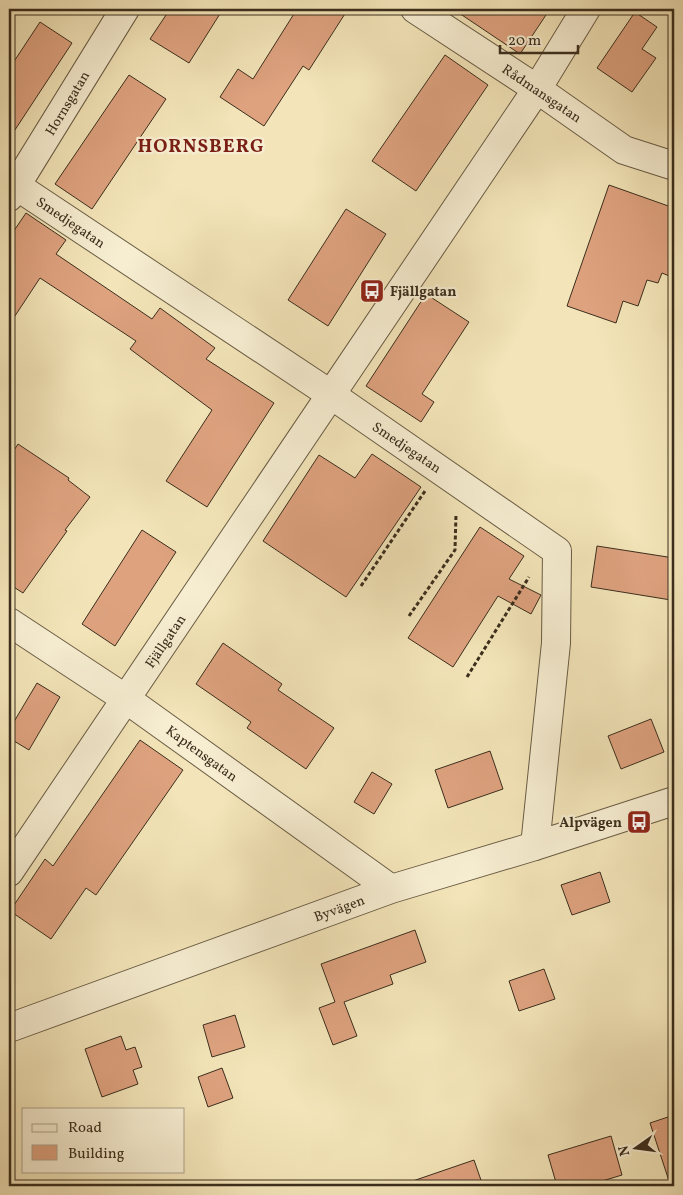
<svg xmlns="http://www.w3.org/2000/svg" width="683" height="1195" viewBox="0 0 683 1195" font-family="Vollkorn,serif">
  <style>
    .building { fill: #dea27f; stroke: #3b2e1d }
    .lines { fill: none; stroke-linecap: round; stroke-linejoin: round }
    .minor-casing { stroke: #695c44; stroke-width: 30 }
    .path { stroke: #3b2e1d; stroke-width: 3; stroke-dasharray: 4 2.5; stroke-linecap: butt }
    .minor { stroke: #f7eed2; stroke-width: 28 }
    .labels { text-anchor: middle; stroke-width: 4.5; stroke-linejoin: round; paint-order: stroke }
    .street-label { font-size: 14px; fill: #3b2e1d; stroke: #f7eed2 }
    .poi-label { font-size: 14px; font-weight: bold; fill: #3b2e1d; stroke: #f7eed2; text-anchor: start }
    .district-label { font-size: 19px; font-weight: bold; letter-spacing: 1px; fill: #7a1f14; stroke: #f7eed2 }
  </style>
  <rect width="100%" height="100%" fill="#f3e5b9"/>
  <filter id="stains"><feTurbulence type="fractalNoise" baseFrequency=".004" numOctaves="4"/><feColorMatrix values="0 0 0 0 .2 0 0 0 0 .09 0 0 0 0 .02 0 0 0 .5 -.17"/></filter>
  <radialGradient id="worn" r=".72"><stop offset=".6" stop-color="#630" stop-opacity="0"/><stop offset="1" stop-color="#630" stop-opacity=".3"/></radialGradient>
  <path class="building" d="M 170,9 L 223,9 L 189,63 L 150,39 Z
    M 297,9 L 348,9 L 309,70 L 303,66 L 264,126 L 220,97 L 238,69 L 253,79 Z
    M 453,9 L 550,9 L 520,54 Z
    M 635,12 L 657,27 L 642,49 L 656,58 L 632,92 L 597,68 Z
    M 40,22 L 72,43 L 9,139 L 9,69 Z
    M 445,55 L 488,85 L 416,191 L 372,161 Z
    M 129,75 L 166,99 L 92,209 L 55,184 Z
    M 609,185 L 674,208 L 674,278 L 662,273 L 658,283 L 647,280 L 638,306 L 623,301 L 616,323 L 567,306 Z
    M 346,209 L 386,234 L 328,326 L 288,300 Z
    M 26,213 L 66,240 L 56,254 L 152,319 L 160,308 L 215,348 L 206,359 L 274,403 L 207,507 L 166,481 L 212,410 L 130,349 L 136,341 L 40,278 L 9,325 L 9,238 Z
    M 426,294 L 469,322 L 422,394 L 434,402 L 421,422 L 366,386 Z
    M 18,444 L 69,478 L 68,480 L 90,497 L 65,530 L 67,531 L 23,593 L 9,584 L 9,458 Z
    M 372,454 L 421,487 L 346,597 L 263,541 L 319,455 L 355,478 Z
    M 480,527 L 524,556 L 509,579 L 541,595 L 531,614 L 498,596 L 453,667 L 408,638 Z
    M 142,530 L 176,552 L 115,646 L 82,624 Z
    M 597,546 L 674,558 L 674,576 L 671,600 L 591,587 Z
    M 223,643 L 282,684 L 278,690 L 334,728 L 306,769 L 247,728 L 251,722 L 196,684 Z
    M 37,683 L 60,697 L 29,750 L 9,738 L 9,730 Z
    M 651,719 L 664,752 L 621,769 L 608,736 Z
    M 140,740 L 183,770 L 96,895 L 86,888 L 51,939 L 10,911 L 45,859 L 53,866 Z
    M 490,751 L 503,789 L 448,808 L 435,770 Z
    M 372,772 L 392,784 L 374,814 L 354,802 Z
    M 600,872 L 610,902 L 572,915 L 561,885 Z
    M 415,930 L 426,962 L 390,975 L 393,984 L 344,1002 L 357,1036 L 333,1045 L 319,1008 L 335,1002 L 321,964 Z
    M 544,969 L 555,999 L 519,1011 L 509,981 Z
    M 235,1015 L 245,1047 L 212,1057 L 203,1025 Z
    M 121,1036 L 126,1050 L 135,1047 L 142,1067 L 133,1070 L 138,1084 L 102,1097 L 85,1049 Z
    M 222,1068 L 233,1098 L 208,1107 L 198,1077 Z
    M 674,1115 L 674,1183 L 670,1184 L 650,1123 Z
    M 611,1136 L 622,1175 L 586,1186 L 557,1186 L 548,1155 Z
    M 474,1160 L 483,1186 L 407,1186 L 407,1183 Z"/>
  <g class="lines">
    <defs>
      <path id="minor" d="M 415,9 L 537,89 L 624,150 L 674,166
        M 9,181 L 330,394 L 557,551 L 556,643 L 535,846
        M 9,197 L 125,9
        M 9,622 L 126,699 L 391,889
        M 9,872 L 537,89 L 586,9
        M 9,1028 L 391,889 L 535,846 L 674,801"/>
    </defs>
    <use href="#minor" class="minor-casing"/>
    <path class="path" d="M 361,586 L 425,491
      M 409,616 L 455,550 L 456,514
      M 467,677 L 529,577"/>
    <use href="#minor" class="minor"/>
  </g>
  <defs>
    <symbol id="bus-square" viewBox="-11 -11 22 22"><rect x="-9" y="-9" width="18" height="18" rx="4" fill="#8f2418" stroke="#f7eed2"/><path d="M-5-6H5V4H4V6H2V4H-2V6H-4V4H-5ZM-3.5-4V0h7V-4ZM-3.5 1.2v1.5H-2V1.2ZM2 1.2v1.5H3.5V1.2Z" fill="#fff"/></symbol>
  </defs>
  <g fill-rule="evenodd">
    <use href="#bus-square" x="358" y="277" width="28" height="28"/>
    <use href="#bus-square" x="625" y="808" width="28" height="28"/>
  </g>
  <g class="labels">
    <g class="street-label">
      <text transform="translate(542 93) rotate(34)" y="5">Rådmansgatan</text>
      <text transform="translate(67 103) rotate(-59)" y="5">Hornsgatan</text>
      <text transform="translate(71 222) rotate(34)" y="5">Smedjegatan</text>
      <text transform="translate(407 447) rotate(34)" y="5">Smedjegatan</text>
      <text transform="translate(165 641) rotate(-56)" y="5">Fjällgatan</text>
      <text transform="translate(202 753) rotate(36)" y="5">Kaptensgatan</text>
      <text transform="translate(339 908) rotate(-20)" y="5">Byvägen</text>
    </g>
    <g class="poi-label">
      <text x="390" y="296">Fjällgatan</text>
      <text x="622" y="827" text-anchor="end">Alpvägen</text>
    </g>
    <g class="district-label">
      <text x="201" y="152">HORNSBERG</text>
    </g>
  </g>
  <rect width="683" height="1195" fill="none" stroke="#f3e5b9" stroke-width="30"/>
  <rect x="10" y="10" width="663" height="1175" fill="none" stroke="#3b2e1d" stroke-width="2.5"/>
  <rect x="15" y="15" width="653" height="1165" fill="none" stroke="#3b2e1d"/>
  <rect x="22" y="1108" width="162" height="65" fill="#f7eed2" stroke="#aca18a"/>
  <rect x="32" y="1124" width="25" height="8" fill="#f7eed2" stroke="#aca18a"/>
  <text x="68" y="1132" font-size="15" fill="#3b2e1d">Road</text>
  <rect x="32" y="1145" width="25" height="15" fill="#dea27f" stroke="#aca18a"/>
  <text x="68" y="1158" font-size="15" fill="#3b2e1d">Building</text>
  <g transform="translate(636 1148) rotate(256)" stroke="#f7eed2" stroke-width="4" paint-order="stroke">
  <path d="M0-4L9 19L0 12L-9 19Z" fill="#3b2e1d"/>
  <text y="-8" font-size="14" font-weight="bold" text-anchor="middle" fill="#3b2e1d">N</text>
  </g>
  <path d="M500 45v8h78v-8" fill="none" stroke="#3b2e1d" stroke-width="2.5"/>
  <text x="508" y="45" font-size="15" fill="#3b2e1d" stroke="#f7eed2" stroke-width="4" paint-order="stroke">20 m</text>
  <rect width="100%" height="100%" filter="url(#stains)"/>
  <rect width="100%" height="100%" fill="url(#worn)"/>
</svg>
